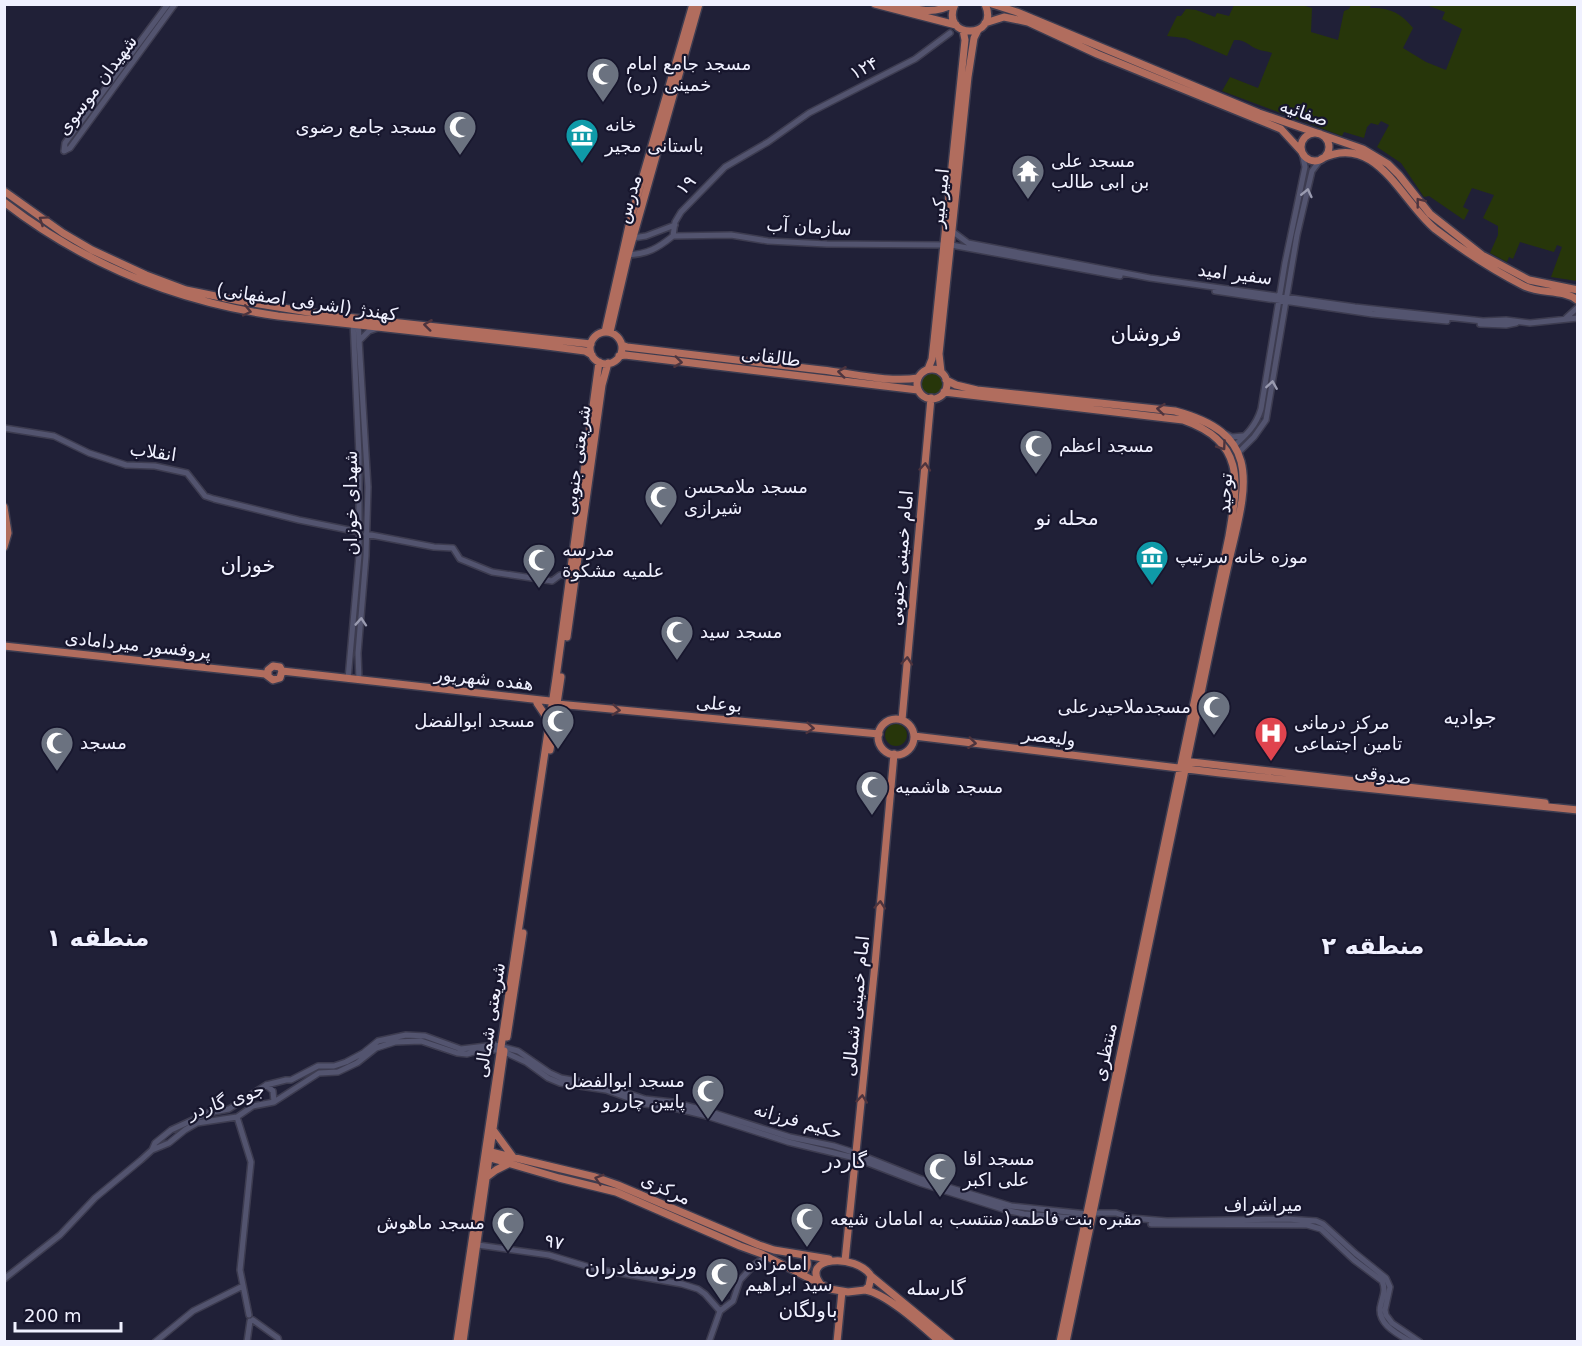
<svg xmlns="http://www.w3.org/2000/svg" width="1582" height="1346" viewBox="0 0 1582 1346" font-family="'DejaVu Sans','Noto Naskh Arabic',sans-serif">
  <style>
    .green { fill: #27360a }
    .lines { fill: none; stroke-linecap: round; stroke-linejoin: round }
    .minor-casing { stroke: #3d3c50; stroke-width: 8 }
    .major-casing { stroke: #3d3c50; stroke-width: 10 }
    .minor { stroke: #53546f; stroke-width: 5 }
    .major { stroke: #b16d5e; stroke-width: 7 }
    .oneway { stroke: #9a9bb0 }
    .oneway2 { stroke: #4d343e }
    .labels { text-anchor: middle; stroke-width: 4.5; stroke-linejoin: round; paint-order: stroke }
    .poi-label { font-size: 18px; fill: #f0f1ff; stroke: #17162d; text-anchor: start }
    .street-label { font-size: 18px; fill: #f0f1ff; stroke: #17162d }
    .neighbourhood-label { font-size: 20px; fill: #f0f1ff; stroke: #17162d }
    .quarter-label { font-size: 21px; fill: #f0f1ff; stroke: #17162d }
    .district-label { font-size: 24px; font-weight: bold; fill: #f0f1ff; stroke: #17162d }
  </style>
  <rect width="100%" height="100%" fill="#202037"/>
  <path class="green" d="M 1298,4 L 1312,8 L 1311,32 L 1338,40 L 1344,11 L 1349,9 L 1351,5 L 1371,5 L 1370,8 C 1389,7 1401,13 1413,28 L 1403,48 L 1426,62 L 1446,70 L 1462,29 L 1442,19 L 1445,12 L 1426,5 L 1577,5 L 1577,281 L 1551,277 L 1562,247 L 1557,245 L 1554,252 L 1520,242 L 1513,259 L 1509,257 L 1507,262 L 1490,253 L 1498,235 L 1498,226 L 1483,218 L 1494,195 L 1472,188 L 1463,207 L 1469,210 L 1464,220 L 1429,196 L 1424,197 L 1401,163 L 1377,147 L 1389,125 L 1381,121 L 1378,125 L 1371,123 L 1367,127 L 1364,138 L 1344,132 L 1342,136 L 1222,91 L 1230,77 L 1258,88 L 1272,53 C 1267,51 1261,51 1257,49 C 1248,45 1245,39 1234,40 L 1227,56 L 1185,38 L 1167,36 L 1177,16 L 1181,16 L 1186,9 L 1196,10 L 1215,17 L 1217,13 L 1229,16 L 1234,5 Z
    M921 383a11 11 0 1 1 22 0a11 11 0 1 1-22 0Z
    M885 735a11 11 0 1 1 22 0a11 11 0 1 1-22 0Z"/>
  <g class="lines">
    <defs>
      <path id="minor" d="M 64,151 L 70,148 L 175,4
        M 64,151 L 65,143 L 168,4
        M 952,231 L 968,243 L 1150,278 L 1355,307 L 1483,321 L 1506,320 L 1530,323 L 1578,318
        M 673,236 L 675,222 L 681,212 L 725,167 L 768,142 L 809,113 L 915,59 L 950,33
        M 673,236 L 731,235 L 768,241 L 827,244 L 944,245
        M 633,238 L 646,236 L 675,225
        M 951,245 L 1120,276
        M 628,255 C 648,254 658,248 673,236
        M 1215,291 L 1372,314 L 1447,321
        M 1566,318 L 1578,307
        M 358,323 L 368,487 L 366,556 L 358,653 L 359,680
        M 1480,324 L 1506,325 L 1516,323
        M 360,340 L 369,331 L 378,328
        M 4,428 L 54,436 L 89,453 L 126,465 L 155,466 L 187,473 L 205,496 L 214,499 L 299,520 L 359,532
        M 1224,433 L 1232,437 L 1243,436
        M 1234,446 C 1246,435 1256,426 1261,409 L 1285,263 L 1305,167 L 1302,152
        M 1238,453 L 1254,437 L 1266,420 L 1297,235 L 1312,171 L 1321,159
        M 366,534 L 434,547 L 453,548 L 460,559 L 492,572 L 552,581 L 560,575 L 570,576
        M 348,679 L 359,555 L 359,456 L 353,321
        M 266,1085 L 273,1091 L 274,1102
        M 237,1117 L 251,1162 L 240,1270 L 249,1315
        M 152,1150 L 169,1143 L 185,1130 L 197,1123 L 237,1117 L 253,1106 L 274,1102 L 319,1073 L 338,1072 L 357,1063 L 376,1048 L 395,1042 L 421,1041 L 457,1053 L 467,1054 L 481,1050 L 500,1050 L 526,1062 L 548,1078 L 560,1083 L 606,1090 L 645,1104 L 670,1107 L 707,1116 L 788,1142 L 855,1158 L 920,1183 L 1009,1211 L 1024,1214 L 1085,1219
        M 1093,1213 L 1116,1213 L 1131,1218 L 1167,1221 L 1287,1219 L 1316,1221 L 1323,1224 L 1355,1253 L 1386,1278 L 1390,1287 L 1385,1310 L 1386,1315 L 1392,1323 L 1420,1342
        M 1151,1224 L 1307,1225 L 1321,1229 L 1354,1260 L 1382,1281 C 1386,1290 1383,1295 1381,1304 C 1375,1323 1397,1334 1411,1342
        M 478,1245 L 549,1255 L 596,1269 L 682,1284 L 698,1289 L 705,1294 L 720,1311
        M 4,1279 L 60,1235 L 95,1198 L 141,1160 L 152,1150 L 155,1143 L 171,1130 L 208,1113 L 229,1109 L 266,1085 L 286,1080 L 291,1080 L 318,1066 L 334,1066 L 346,1062 L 363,1053 L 378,1041 L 406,1035 L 425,1036 L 461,1049 L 495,1045 L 518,1051 L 550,1073 L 561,1078 L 606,1086 L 645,1099 L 672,1102 L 708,1111 L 790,1137 L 834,1146 L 856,1153 L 921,1179 L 1011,1206 L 1087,1214
        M 253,1320 L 278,1338 L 279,1342
        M 155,1342 L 193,1311 L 243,1286
        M 247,1342 L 250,1321
        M 709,1342 L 720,1311 L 733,1301 L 740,1280 L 755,1264 L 767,1256"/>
      <path id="major" d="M 875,4 L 956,25
        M 896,4 C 917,10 934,15 953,4
        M 955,4 C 939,40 1001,40 985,4
        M 992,4 L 1017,12 L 1259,113 L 1363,149 L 1388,164 L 1399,175 L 1430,214 L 1482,255 L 1529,280 L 1578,290
        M 985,23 L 1004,17 L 1028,22 L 1097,54 L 1281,129 L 1302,152
        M1301 147a14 14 0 1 1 28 0a14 14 0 1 1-28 0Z
        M 1321,159 C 1376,131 1401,201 1435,229 C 1461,249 1495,271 1524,286 C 1540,294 1563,289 1577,300
        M 4,191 L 63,233 L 92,250 L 146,275 L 186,290 L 240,301 L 327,315 L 591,344
        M 4,202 C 84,264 178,302 278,316 L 539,345 L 585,351 L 592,355
        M 605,332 L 630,221 L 693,4
        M 610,332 L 628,255 L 699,4
        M590 348a16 16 0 1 1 32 0a16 16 0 1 1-32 0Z
        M 622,345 L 627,347 C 692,355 757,362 822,370 C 851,373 889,383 918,378
        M 619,356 L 625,355 L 918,390
        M 928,369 L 932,359 L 934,341 L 965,40 L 963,30
        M917 384a15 15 0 1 1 30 0a15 15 0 1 1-30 0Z
        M 941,372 L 939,354 L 968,77 L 974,38 L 978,30
        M 946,380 L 956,385 L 977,390 L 1175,411 C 1258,433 1249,478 1232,548 C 1226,573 1221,597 1216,621 L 1066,1342
        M 944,392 L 1183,420 C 1246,442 1238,482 1229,536 L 1060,1342
        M 4,507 L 8,533 L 4,547
        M 567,637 L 602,385 L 608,363
        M 4,646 L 265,674 L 273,680 L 280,678 L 282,671 L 280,667 L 273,666 L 268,670 L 268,675
        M 282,671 L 550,701 L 557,704 L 879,734
        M 537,703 L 549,721
        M878 737a18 18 0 1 1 36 0a18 18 0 1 1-36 0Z
        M 902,720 L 931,398
        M 914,736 L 1220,773 L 1578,810
        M 550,750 L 561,677
        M 1183,761 L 1545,803
        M 507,1037 L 523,933
        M 494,1131 L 513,1157
        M 487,1151 L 595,1177 L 618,1185 L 759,1245 L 774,1250 L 829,1259
        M 487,1157 L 559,1178 L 616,1192 L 740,1246 L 762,1254 L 830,1289 L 848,1292 L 865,1290 L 869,1286 L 871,1276 C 857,1253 797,1256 822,1286
        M 488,1176 L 496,1170 L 508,1164
        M 845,1261 L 875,964 L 894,754
        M 802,1273 C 809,1268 809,1261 803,1255
        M 871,1276 L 951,1342
        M 865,1290 C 886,1293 923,1327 940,1342
        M 457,1342 L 556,678 L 599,362
        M 463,1342 L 504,1051
        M 837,1342 L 842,1291"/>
    </defs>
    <use href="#minor" class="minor-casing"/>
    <use href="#major" class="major-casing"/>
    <use href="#minor" class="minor"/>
    <use href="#major" class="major"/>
  </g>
  <defs><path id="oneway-chevron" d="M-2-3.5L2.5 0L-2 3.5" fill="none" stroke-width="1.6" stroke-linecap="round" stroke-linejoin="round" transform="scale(1.5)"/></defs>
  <g class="oneway">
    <use href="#oneway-chevron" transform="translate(1307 193) rotate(-77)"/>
    <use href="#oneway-chevron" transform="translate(1272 385) rotate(-81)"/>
    <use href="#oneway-chevron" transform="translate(361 622) rotate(-86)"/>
  </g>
  <g class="oneway2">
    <use href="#oneway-chevron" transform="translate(1420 202) rotate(-128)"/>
    <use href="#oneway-chevron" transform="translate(43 220) rotate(-146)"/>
    <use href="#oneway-chevron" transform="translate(247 311) rotate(12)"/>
    <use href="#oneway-chevron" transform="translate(428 325) rotate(-173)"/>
    <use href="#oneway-chevron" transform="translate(678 362) rotate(7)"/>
    <use href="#oneway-chevron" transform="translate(842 372) rotate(-173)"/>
    <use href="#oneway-chevron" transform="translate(1161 409) rotate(-174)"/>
    <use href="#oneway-chevron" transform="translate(1222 446) rotate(55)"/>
    <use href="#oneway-chevron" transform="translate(925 467) rotate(-85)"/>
    <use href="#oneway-chevron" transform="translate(907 661) rotate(-85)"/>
    <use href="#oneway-chevron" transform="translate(616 710) rotate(5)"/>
    <use href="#oneway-chevron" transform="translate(810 728) rotate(5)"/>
    <use href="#oneway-chevron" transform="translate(972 743) rotate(7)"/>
    <use href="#oneway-chevron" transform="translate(880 905) rotate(-85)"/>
    <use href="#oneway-chevron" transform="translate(862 1099) rotate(-84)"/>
    <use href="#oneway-chevron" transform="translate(599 1179) rotate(-163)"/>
  </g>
  <defs>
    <symbol id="mosque-pin" viewBox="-11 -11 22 30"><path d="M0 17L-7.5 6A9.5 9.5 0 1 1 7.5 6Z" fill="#6b7280" stroke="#17162d"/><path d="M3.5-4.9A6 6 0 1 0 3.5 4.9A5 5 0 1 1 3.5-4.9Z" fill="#fff"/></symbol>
    <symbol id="museum-pin" viewBox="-11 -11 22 30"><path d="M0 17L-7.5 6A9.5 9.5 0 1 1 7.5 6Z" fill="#0f9aa8" stroke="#17162d"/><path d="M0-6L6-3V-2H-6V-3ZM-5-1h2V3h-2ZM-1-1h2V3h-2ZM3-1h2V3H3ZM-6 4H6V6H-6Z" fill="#fff"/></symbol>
    <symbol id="temple-pin" viewBox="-11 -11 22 30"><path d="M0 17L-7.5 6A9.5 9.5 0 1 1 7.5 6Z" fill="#6b7280" stroke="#17162d"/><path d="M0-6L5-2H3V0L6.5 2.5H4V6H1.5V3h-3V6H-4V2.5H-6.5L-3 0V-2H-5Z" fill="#fff"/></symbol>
    <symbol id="hospital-pin" viewBox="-11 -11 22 30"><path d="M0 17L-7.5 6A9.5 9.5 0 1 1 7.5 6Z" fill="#e0444e" stroke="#17162d"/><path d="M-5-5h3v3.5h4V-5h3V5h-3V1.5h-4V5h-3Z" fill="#fff"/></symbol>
  </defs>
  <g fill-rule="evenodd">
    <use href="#mosque-pin" x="584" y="55" width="38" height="52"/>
    <use href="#mosque-pin" x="441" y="108" width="38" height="52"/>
    <use href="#museum-pin" x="563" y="116" width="38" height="52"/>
    <use href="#temple-pin" x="1009" y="152" width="38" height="52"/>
    <use href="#mosque-pin" x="1017" y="427" width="38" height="52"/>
    <use href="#mosque-pin" x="642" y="478" width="38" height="52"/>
    <use href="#museum-pin" x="1133" y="538" width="38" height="52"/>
    <use href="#mosque-pin" x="520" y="541" width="38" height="52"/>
    <use href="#mosque-pin" x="658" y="613" width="38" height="52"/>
    <use href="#mosque-pin" x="1195" y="688" width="38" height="52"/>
    <use href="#mosque-pin" x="539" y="702" width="38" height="52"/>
    <use href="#hospital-pin" x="1252" y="714" width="38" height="52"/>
    <use href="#mosque-pin" x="38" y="724" width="38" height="52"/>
    <use href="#mosque-pin" x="853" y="768" width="38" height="52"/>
    <use href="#mosque-pin" x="689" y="1072" width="38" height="52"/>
    <use href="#mosque-pin" x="921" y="1150" width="38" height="52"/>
    <use href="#mosque-pin" x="788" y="1200" width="38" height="52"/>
    <use href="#mosque-pin" x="489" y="1204" width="38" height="52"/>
    <use href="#mosque-pin" x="703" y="1255" width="38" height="52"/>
  </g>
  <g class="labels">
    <g class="poi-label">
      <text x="626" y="70">مسجد جامع امام<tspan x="626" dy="21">خمینی (ره)</tspan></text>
      <text x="605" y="131">خانه<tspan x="605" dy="21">باستانی مجیر</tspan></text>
      <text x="437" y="133" text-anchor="end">مسجد جامع رضوی</text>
      <text x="1051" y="167">مسجد علی<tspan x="1051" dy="21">بن ابی طالب</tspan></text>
      <text x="1059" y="452">مسجد اعظم</text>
      <text x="684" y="493">مسجد ملامحسن<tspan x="684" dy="21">شیرازی</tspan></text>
      <text x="562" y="556">مدرسه<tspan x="562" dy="21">علمیه مشکوة</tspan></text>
      <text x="1175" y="563">موزه خانه سرتیپ</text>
      <text x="700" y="638">مسجد سید</text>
      <text x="1191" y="713" text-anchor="end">مسجدملاحیدرعلی</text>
      <text x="535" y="727" text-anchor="end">مسجد ابوالفضل</text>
      <text x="1294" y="729">مرکز درمانی<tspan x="1294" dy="21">تامین اجتماعی</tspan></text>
      <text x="80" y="749">مسجد</text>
      <text x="895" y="793">مسجد هاشمیه</text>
      <text x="685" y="1087" text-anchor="end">مسجد ابوالفضل<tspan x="685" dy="21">پایین چاررو</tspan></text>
      <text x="963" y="1165">مسجد اقا<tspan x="963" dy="21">علی اکبر</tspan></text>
      <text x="830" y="1225">مقبره بنت فاطمه(منتسب به امامان شیعه</text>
      <text x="485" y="1229" text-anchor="end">مسجد ماهوش</text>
      <text x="745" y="1270">امامزاده<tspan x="745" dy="21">سید ابراهیم</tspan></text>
    </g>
    <g class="street-label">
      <text transform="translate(864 68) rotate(-27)" y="6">۱۲۴</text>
      <text transform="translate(97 85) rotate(-53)" y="6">شهیدان موسوی</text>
      <text transform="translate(1304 113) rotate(19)" y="6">صفائیه</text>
      <text transform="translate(686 185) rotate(-46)" y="6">۱۹</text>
      <text transform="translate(940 198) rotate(-84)" y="6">امیرکبیر</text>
      <text transform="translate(629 199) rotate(-74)" y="6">مدرس</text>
      <text transform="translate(809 227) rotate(3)" y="6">سازمان آب</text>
      <text transform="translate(1235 274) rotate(7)" y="6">سفیر امید</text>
      <text transform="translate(307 302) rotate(8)" y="6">کهندژ (اشرفی اصفهانی)</text>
      <text transform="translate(771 357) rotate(7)" y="6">طالقانی</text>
      <text transform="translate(153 452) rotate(8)" y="6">انقلاب</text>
      <text transform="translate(577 460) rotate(-82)" y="6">شریعتی جنوبی</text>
      <text transform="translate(1225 493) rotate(-87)" y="6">توحید</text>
      <text transform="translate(351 503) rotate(-90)" y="6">شهدای خوزان</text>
      <text transform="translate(901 558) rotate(-85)" y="6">امام خمینی جنوبی</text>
      <text transform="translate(138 645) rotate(6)" y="6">پروفسور میردامادی</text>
      <text transform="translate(484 679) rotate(6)" y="6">هفده شهریور</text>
      <text transform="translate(719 704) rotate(5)" y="6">بوعلی</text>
      <text transform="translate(1049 737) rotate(7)" y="6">ولیعصر</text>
      <text transform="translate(1383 775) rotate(7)" y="6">صدوقی</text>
      <text transform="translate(856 1006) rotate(-84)" y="6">امام خمینی شمالی</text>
      <text transform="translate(490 1020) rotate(-81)" y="6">شریعتی شمالی</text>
      <text transform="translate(1105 1052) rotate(-78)" y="6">منتظری</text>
      <text transform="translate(226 1101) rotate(-18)" y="6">جوی گاردر</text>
      <text transform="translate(798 1121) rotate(16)" y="6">حکیم فرزانه</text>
      <text transform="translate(666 1189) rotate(24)" y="6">مرکزی</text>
      <text x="1263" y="1211">میراشراف</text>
      <text transform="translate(554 1242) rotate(13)" y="6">۹۷</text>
    </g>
    <g class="neighbourhood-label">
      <text x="1067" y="525">محله نو</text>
      <text x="1470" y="724">جوادیه</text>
      <text x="845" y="1168">گاردر</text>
      <text x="936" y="1295">گارسله</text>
      <text x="808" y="1317">باولگان</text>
    </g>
    <g class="quarter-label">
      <text x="1146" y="341">فروشان</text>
      <text x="248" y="572">خوزان</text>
      <text x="641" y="1274">ورنوسفادران</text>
    </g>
    <g class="district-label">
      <text x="98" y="946">منطقه ۱</text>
      <text x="1373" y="954">منطقه ۲</text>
    </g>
  </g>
  <rect width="1582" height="1346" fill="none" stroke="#f0f1ff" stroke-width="12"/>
  <path d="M15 1322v9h106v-9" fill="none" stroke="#f0f1ff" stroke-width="3"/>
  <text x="24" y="1322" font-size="18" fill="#f0f1ff" stroke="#17162d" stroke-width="4.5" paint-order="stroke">200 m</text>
</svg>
